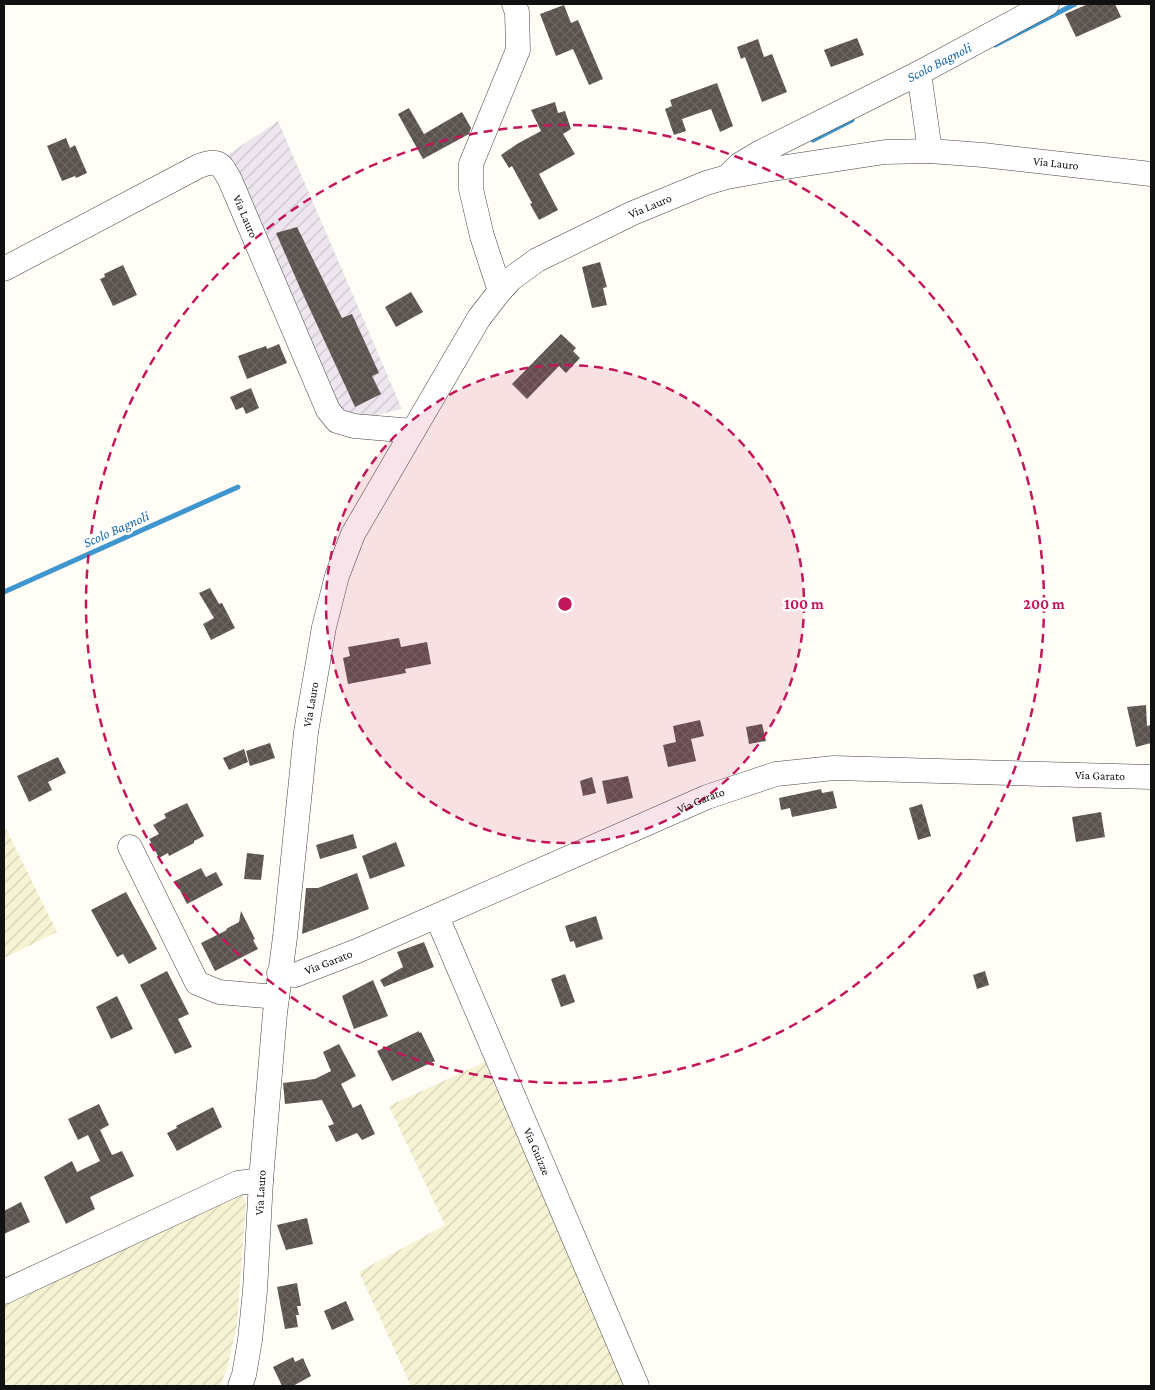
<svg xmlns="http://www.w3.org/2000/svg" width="1155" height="1390" viewBox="0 0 1155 1390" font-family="'Crimson Pro',serif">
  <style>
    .industrial { fill: url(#industrial-furrows) }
    .farmland { fill: url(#farmland-furrows) }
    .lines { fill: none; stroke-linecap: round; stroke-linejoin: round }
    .stream { stroke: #3f96cf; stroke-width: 5 }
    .building { fill: url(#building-cross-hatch) }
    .minor-casing { stroke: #444; stroke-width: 25 }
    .minor { stroke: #fff; stroke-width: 24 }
    .ring { fill: none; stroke: #c2185b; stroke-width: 2.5; stroke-dasharray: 9 6 }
    .labels { text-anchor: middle; stroke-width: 5; stroke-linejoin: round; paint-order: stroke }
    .street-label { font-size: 12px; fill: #111; stroke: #fff }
    .water-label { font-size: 14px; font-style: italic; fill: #1768a6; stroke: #fff }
    .centre { fill: #c2185b; stroke: #fff; stroke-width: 2.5 }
    .ring-label { font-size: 15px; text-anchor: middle; font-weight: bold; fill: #c2185b; stroke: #fff; stroke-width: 5; stroke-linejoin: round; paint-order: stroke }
  </style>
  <defs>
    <pattern id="industrial-furrows" width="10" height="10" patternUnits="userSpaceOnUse" patternTransform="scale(1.25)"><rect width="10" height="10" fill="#eee6ef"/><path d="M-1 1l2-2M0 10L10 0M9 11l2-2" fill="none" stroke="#cbc4cc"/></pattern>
    <pattern id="farmland-furrows" width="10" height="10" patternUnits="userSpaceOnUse" patternTransform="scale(1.25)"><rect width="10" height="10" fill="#f6f3d4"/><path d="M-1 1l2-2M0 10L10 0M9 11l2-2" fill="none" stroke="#d2cfb5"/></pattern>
    <pattern id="building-cross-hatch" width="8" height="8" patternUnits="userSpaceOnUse" patternTransform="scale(1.25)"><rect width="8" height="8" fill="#5a524d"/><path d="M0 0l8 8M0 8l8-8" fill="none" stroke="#6d6662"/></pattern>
  </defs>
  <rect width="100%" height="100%" fill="#fffdf5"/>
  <path class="industrial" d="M 278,121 L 402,409 L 352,421 L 342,418 L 226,156 Z"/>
  <path class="farmland" d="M 4,825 L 57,932 L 4,958 Z
    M 487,1061 L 625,1386 L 411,1386 L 359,1272 L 445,1225 L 389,1106 Z
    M 241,1192 L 246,1201 L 237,1325 L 227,1368 L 220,1386 L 4,1386 L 4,1302 Z"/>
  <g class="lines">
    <path class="stream" d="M 995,45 L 1075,4
      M 813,140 L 852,120
      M 4,592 L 238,487"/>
  </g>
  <path class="building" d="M 1088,4 L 1115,4 L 1121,17 L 1076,37 L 1065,14 Z
    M 564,5 L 571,23 L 578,20 L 603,79 L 589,85 L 573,49 L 556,56 L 540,14 Z
    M 857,38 L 864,55 L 831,67 L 824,50 Z
    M 758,39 L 764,57 L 772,54 L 787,92 L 762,102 L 745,57 L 741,59 L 737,47 Z
    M 717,83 L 733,126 L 720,132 L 711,109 L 682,119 L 686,131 L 674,135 L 665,109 L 672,106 L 670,100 Z
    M 555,102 L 558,113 L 565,111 L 571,129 L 563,134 L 575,154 L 539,174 L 558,210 L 539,220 L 530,204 L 532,203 L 512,166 L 509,168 L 501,155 L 517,144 L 541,131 L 531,110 Z
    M 409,108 L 424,134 L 462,112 L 471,128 L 469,134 L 423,159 L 398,114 Z
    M 66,138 L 70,148 L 75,145 L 87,173 L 76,178 L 75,176 L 62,181 L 47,146 Z
    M 297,227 L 342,318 L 352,314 L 379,373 L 372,376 L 381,394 L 355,407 L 301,290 L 276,233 Z
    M 600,262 L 607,287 L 603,288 L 607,305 L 592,308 L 582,267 Z
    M 123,265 L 137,295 L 113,306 L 100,279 L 105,277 L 104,274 Z
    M 411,292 L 423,312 L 396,327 L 385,307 Z
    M 561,334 L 576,348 L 573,351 L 580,358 L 566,373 L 559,366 L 527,399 L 512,384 Z
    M 279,344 L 287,363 L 247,379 L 238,356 L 266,346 L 267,349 Z
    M 251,388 L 259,408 L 246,414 L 243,407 L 236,410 L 230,397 Z
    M 210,588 L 219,604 L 222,603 L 235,628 L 211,640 L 203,624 L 214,618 L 199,593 Z
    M 399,638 L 401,647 L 427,642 L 431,664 L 405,669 L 406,673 L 348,684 L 343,658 L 350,656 L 348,647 Z
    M 1146,705 L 1147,726 L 1151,725 L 1151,743 L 1136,747 L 1127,707 Z
    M 700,720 L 704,736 L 691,739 L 696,761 L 668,767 L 663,745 L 676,742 L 673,726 Z
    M 762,724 L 766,741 L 749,744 L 746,727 Z
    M 270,743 L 275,758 L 250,766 L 246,751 Z
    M 244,749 L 248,762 L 229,770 L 223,758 Z
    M 58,757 L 66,773 L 48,782 L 52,790 L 29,802 L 17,776 Z
    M 628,776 L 633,798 L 607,804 L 602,781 Z
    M 592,777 L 596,793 L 583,796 L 580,781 Z
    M 821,789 L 822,793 L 833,791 L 837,808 L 792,817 L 790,808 L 781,810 L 779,798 Z
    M 187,803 L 204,836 L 194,841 L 194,843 L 169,856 L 168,853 L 159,858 L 149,839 L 159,834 L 153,825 L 166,818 L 164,814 Z
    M 922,804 L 931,836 L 918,840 L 909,808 Z
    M 1101,812 L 1105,837 L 1076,842 L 1072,817 Z
    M 353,834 L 357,848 L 320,859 L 316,845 Z
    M 396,842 L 405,866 L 370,879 L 362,856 Z
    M 247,853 L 264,855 L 261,880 L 244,879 Z
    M 201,868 L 206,877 L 216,872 L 223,885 L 187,904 L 175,881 Z
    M 357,873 L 369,909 L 302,934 L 306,888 L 318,888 Z
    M 126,892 L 157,949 L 129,964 L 123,954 L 117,957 L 91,910 Z
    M 241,911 L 255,939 L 253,940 L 258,949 L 215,971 L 201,943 L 227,930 L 226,929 L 239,922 Z
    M 596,916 L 603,939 L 576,948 L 574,941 L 570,942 L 565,926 Z
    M 424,942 L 434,967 L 384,987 L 380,980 L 403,967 L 397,952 Z
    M 167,971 L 189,1014 L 178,1019 L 192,1047 L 175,1054 L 140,985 Z
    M 985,971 L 989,985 L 977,989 L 973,975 Z
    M 565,974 L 575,1002 L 561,1007 L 551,979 Z
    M 373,980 L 388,1016 L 354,1029 L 342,996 Z
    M 117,996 L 133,1029 L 111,1039 L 96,1007 Z
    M 419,1031 L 419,1033 L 421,1032 L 435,1061 L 392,1081 L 377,1051 Z
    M 339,1044 L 356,1076 L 341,1084 L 353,1108 L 361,1104 L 375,1134 L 362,1140 L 357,1133 L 336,1142 L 328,1126 L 334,1124 L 322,1100 L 285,1104 L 283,1083 L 315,1079 L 331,1071 L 323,1052 Z
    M 99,1104 L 109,1125 L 100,1130 L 112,1155 L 122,1151 L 134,1176 L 90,1197 L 95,1209 L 66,1224 L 44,1177 L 72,1161 L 77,1172 L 100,1161 L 88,1135 L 78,1140 L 68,1119 Z
    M 213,1107 L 222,1127 L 177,1151 L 167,1133 L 177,1128 L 176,1126 Z
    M 21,1202 L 30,1222 L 4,1234 L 4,1211 Z
    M 307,1218 L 313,1244 L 286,1250 L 277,1225 Z
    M 297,1283 L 301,1306 L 297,1306 L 299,1315 L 296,1315 L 298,1327 L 285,1329 L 277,1287 Z
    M 346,1301 L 354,1320 L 332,1330 L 324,1311 Z
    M 293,1357 L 295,1362 L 303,1358 L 311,1376 L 293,1386 L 282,1386 L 273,1367 Z"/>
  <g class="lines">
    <defs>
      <g id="minor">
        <path d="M 919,73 L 930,151"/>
        <path d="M 730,174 L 739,165 L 759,153 L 919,73 L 1047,4"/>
        <path id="s1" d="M 4,269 L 199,166 C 220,159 220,163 230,180 L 328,410 L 337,421 L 354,426 L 413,431"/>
        <path d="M 500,291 L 482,236 L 471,189 L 471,164 L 518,50 L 517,12 L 514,4"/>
        <path d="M 130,847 L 197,983 L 219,992 L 277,997"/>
        <path id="s2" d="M 437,917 L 637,1386"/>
        <path id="s3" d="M 279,973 L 295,975 L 357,951 L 707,797 L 776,774 L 834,768 L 1151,777"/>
        <path d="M 4,1292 L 238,1183 L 261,1180"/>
        <path id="s4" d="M 240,1386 L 244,1375 L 250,1340 L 255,1291 L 261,1180 L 275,1013 L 285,937 L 306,732 L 324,627 L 337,576 L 353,534 L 479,318 L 500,291 L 511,279 L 537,260 L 633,213 L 706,183 L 727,177 L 766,170 L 885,152 L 930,151 L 983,155 L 1151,174"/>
      </g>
    </defs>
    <use href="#minor" class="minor-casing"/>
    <use href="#minor" class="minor"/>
  </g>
  <circle cx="565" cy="604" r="239" fill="#c2185b" fill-opacity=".12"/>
  <g class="ring">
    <circle cx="565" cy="604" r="239"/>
    <circle cx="565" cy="604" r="479"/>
  </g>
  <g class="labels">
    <g class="street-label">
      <text dy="4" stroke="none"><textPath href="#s4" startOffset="1734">Via Lauro</textPath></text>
      <text dy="4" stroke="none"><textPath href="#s4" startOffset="1320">Via Lauro</textPath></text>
      <text dy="4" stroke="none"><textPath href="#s1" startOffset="300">Via Lauro</textPath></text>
      <text dy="4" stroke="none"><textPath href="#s4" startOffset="686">Via Lauro</textPath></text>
      <text dy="4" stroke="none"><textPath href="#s3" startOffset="862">Via Garato</textPath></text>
      <text dy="4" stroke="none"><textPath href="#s3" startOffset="458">Via Garato</textPath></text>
      <text dy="4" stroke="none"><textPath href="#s3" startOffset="52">Via Garato</textPath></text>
      <text dy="4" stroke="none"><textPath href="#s2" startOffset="255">Via Guizze</textPath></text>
      <text dy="4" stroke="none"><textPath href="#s4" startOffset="195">Via Lauro</textPath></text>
    </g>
    <g class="water-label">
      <text transform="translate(939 62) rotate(-27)" y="5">Scolo Bagnoli</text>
      <text transform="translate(116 529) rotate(-24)" y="5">Scolo Bagnoli</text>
    </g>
  </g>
  <circle cx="565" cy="604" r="8" class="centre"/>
  <g class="ring-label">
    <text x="804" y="609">100 m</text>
    <text x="1044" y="609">200 m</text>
  </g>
  <rect width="1155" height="1390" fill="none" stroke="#111111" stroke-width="10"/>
</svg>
